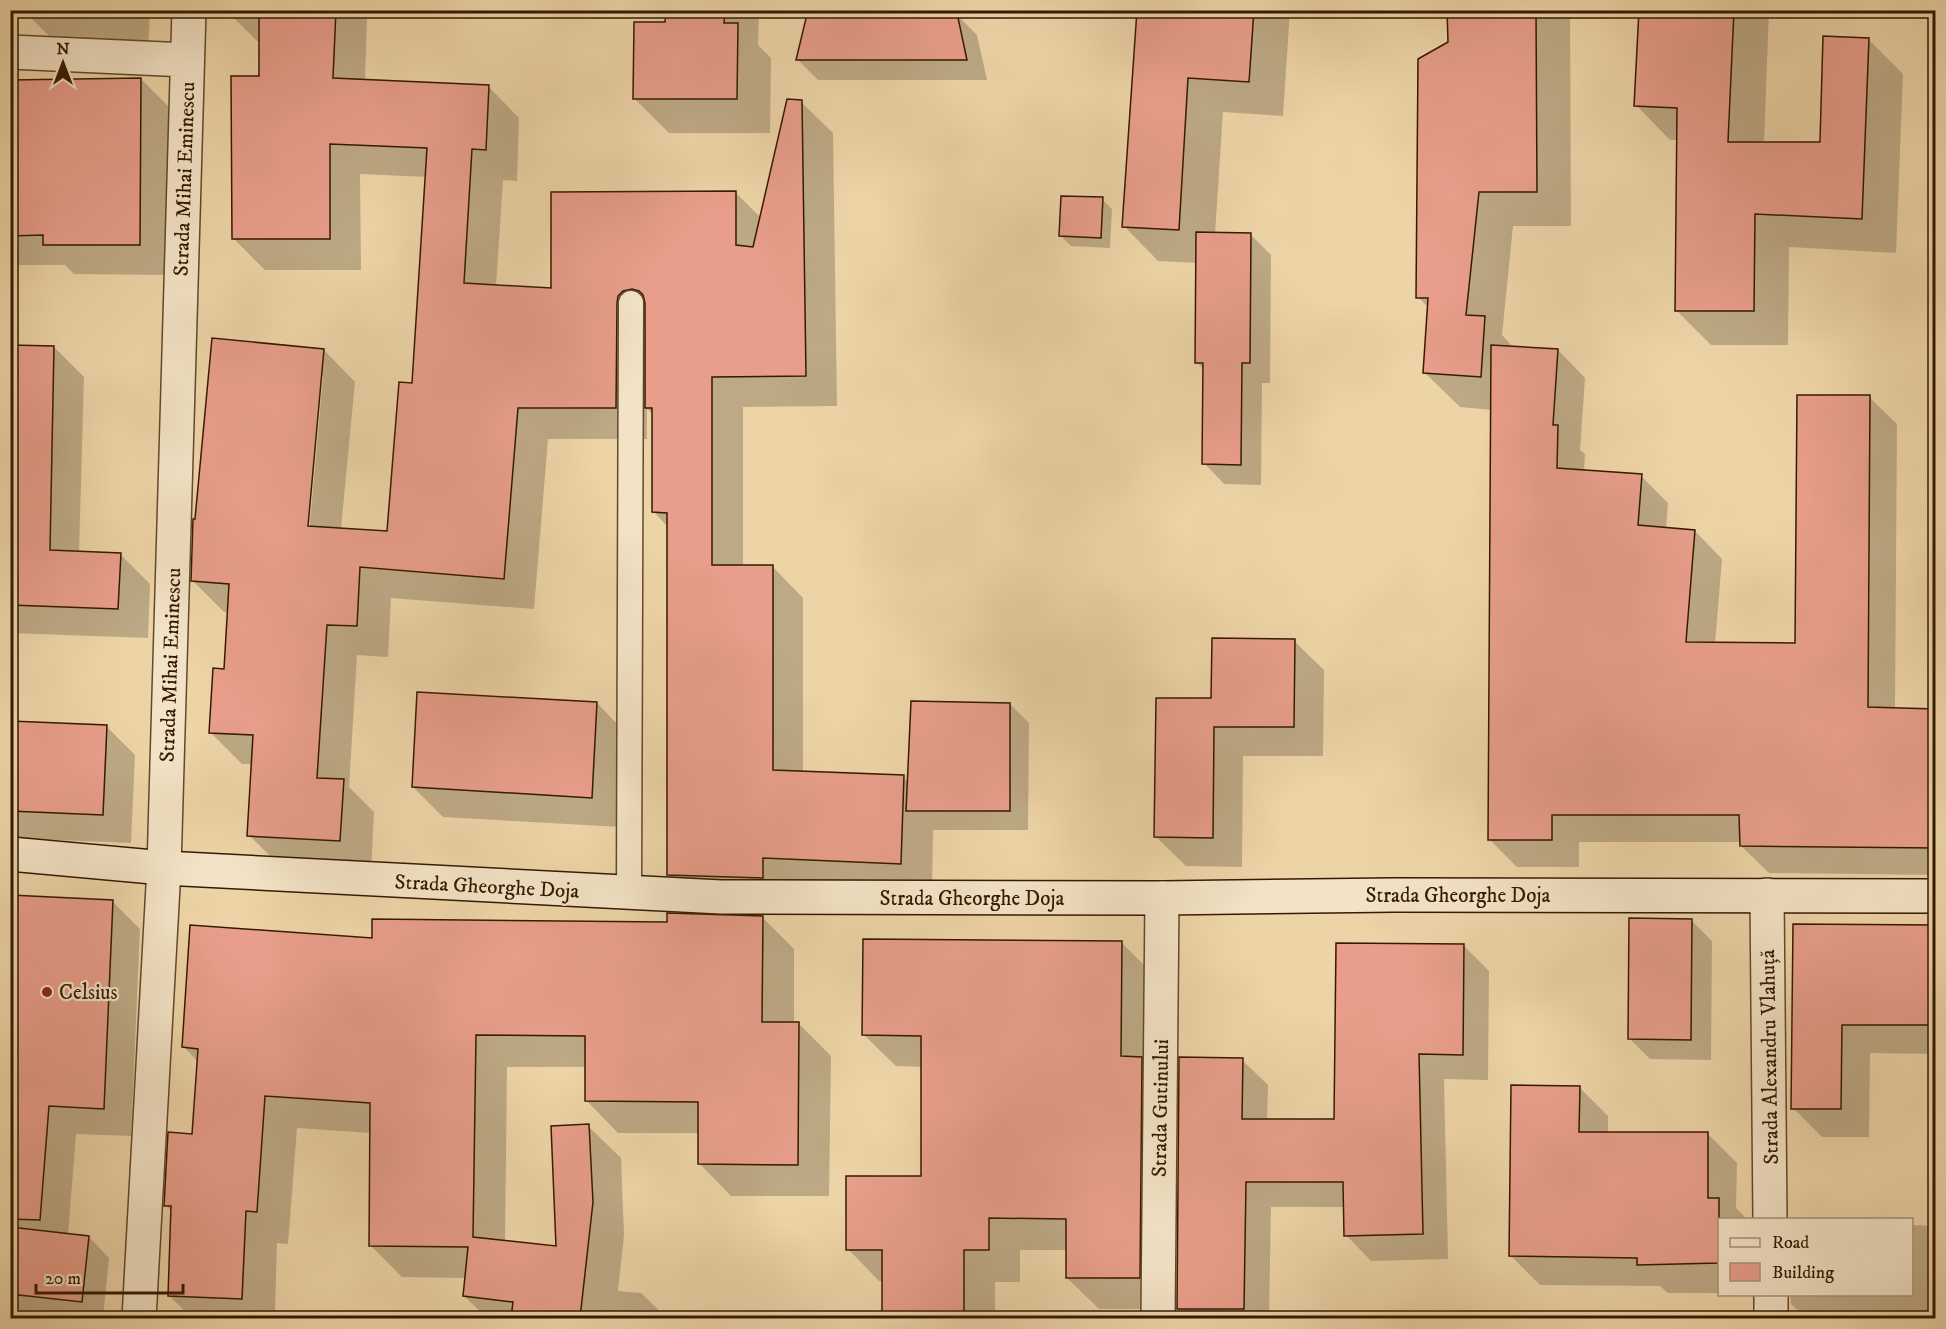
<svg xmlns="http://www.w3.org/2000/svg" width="1946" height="1329" viewBox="0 0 1946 1329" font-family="'IM FELL DW Pica',serif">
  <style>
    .shadow { fill: #0003; fill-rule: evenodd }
    .building { fill: #e89e8a; stroke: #351900; stroke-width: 1.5 }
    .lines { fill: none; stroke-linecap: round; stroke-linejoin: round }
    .service-casing { stroke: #63482a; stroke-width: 27 }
    .minor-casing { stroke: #63482a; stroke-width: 36 }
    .secondary-casing { stroke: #351900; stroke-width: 36 }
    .service { stroke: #f3e3c6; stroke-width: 24 }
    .minor { stroke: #f3e3c6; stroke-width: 33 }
    .secondary { stroke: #f3e3c6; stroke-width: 33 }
    .poi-dot { fill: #8f2418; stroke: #f3e3c6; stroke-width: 2 }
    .labels { text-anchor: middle; stroke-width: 4.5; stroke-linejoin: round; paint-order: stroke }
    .street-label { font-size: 21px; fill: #351900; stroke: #f3e3c6 }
    .poi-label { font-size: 21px; fill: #351900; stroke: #f3e3c6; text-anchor: start }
  </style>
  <rect width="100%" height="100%" fill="#edd4a7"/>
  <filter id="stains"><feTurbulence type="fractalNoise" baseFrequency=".00333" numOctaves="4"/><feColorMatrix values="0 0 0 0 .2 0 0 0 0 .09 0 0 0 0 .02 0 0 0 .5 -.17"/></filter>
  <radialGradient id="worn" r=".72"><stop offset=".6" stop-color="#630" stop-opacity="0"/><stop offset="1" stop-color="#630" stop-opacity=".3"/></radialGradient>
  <path class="shadow" d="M 23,10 L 150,10 L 148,53 L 63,50 Z
    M 231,10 L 475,10 L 476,13 L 367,17 L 365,81 L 488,86 L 519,118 L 517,181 L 503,180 L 496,286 L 552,289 L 736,193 L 761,218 L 801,102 L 833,133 L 837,406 L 743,407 L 743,566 L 772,566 L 803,598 L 803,773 L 903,777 L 909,783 L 1010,704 L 1029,723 L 1028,830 L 933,830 L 932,895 L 700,906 L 668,875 L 668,527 L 654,512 L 654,415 L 647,409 L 647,439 L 548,439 L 534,609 L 391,598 L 388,657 L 357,655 L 349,787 L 374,812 L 371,872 L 280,866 L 249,835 L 253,764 L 242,764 L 210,732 L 226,671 L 229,612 L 224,612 L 193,581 L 196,520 L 324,350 L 355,382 L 341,529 L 388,532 L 414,384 L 427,177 L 360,174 L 361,270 L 265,270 L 233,238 L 260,77 L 260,44 L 231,15 ZM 320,376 L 323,376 L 309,533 L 306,533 Z
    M 667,10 L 759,10 L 758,45 L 771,58 L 770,133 L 669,133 L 635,99 L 667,24 Z
    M 809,10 L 890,10 L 890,12 L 957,15 L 977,35 L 987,80 L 818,80 L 798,60 Z
    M 1138,10 L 1290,10 L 1283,116 L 1223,112 L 1215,234 L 1251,235 L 1271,255 L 1270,383 L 1262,383 L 1261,485 L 1224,484 L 1204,463 L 1204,370 L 1197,362 L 1197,263 L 1158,261 L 1124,226 Z
    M 1448,10 L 1570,10 L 1571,226 L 1513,226 L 1502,335 L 1514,348 L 1558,350 L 1585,378 L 1580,450 L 1585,454 L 1584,472 L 1641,476 L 1668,503 L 1666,529 L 1695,531 L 1722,559 L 1715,644 L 1797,644 L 1869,397 L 1897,424 L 1895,709 L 1936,710 L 1936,875 L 1769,873 L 1741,846 L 1741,842 L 1579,842 L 1579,867 L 1517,867 L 1489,839 L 1492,410 L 1460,407 L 1425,373 L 1429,308 L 1418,297 L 1450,43 Z
    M 1640,10 L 1769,10 L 1764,143 L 1821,143 L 1869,40 L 1903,74 L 1896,253 L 1789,247 L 1788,345 L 1711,345 L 1677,311 L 1678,140 L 1670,140 L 1636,105 Z
    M 141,79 L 171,109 L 169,275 L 74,274 L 65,265 L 10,265 L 10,81 Z
    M 1102,199 L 1112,209 L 1110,248 L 1071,246 L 1061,236 Z
    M 10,346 L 54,347 L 84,377 L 79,553 L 120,554 L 150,584 L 148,638 L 10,633 Z
    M 1294,641 L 1324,670 L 1323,756 L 1243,756 L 1242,867 L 1186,866 L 1156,837 L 1213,699 Z
    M 597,703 L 626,733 L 621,827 L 443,817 L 413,787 Z
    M 10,722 L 106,726 L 135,755 L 131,843 L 10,838 Z
    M 10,896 L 112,901 L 140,929 L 131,1136 L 76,1134 L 68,1235 L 89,1237 L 109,1258 L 103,1318 L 74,1318 L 23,1313 L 10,1301 Z
    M 762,917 L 794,949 L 794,1024 L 799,1024 L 831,1056 L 829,1196 L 731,1196 L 699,1163 L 699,1133 L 618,1133 L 586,1100 L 586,1067 L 507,1067 L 505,1242 L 558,1248 L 588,1126 L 621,1158 L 624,1235 L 618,1291 L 641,1293 L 667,1318 L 487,1318 L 464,1296 L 466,1278 L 402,1277 L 370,1245 L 371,1133 L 297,1128 L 288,1244 L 277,1243 L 275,1311 L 340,1315 L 344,1318 L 182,1318 L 183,1309 L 169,1296 L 172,1212 L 166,1205 L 194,1136 L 198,1062 L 184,1047 L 373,939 Z
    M 1691,920 L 1712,941 L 1711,1060 L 1650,1059 L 1630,1039 Z
    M 1794,926 L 1936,927 L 1936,1054 L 1870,1053 L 1869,1137 L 1822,1137 L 1793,1108 Z
    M 1121,942 L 1153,974 L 1171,1309 L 1099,1309 L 1067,1278 L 1067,1250 L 1020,1250 L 1020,1282 L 995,1282 L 995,1318 L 884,1318 L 884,1281 L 879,1281 L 848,1249 L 922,1178 L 923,1067 L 896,1066 L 864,1035 Z
    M 1463,945 L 1489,971 L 1488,1080 L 1444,1079 L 1448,1259 L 1371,1261 L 1346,1235 L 1345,1207 L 1271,1207 L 1269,1318 L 1188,1318 L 1178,1309 L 1242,1060 L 1268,1085 L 1267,1121 L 1336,1121 Z
    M 1579,1087 L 1608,1116 L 1608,1134 L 1708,1134 L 1737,1163 L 1736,1208 L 1748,1220 L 1720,1220 L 1720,1293 L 1668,1293 L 1660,1286 L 1540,1285 L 1511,1256 Z
    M 1912,1225 L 1936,1226 L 1936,1315 L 1884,1315 L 1884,1318 L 1806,1318 L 1791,1304 L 1790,1294 L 1912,1294 Z"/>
  <path class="building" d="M 259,10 L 336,10 L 333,78 L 489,85 L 486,150 L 472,149 L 464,283 L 551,288 L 551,192 L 736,191 L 736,245 L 753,247 L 787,99 L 802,100 L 806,376 L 712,377 L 712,565 L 773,565 L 773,770 L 904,775 L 901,864 L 763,858 L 763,878 L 667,875 L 667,513 L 652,512 L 652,408 L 645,408 L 645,303 L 643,295 L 639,291 L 632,289 L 623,291 L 618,296 L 617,303 L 616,408 L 518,408 L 504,579 L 360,567 L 357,626 L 327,625 L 317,778 L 344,779 L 340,841 L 247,836 L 253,735 L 209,733 L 213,668 L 224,669 L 229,584 L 191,581 L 193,519 L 195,519 L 212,338 L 324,349 L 308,526 L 387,531 L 399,382 L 412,383 L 427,148 L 330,144 L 330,239 L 232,239 L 231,76 L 259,76 Z
    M 666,10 L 725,10 L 724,23 L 738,23 L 737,99 L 633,99 L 634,22 L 665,22 Z
    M 808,10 L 957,13 L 967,60 L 796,60 Z
    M 1137,10 L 1254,10 L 1249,82 L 1188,78 L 1179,230 L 1122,227 Z
    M 1447,10 L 1536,10 L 1537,192 L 1479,192 L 1466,315 L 1485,316 L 1481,377 L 1423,373 L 1428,298 L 1416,298 L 1418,59 L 1448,42 Z
    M 1639,10 L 1734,10 L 1728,142 L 1820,142 L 1823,36 L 1869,38 L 1862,219 L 1755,214 L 1754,311 L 1675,311 L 1677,108 L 1634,106 Z
    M 141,78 L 140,245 L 43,245 L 43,235 L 10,236 L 10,80 Z
    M 1061,196 L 1103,197 L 1101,238 L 1059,236 Z
    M 1196,232 L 1251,233 L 1250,363 L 1242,363 L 1241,465 L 1202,464 L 1203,363 L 1195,363 Z
    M 10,345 L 54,346 L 50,550 L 121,553 L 118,609 L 10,605 Z
    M 1491,345 L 1558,349 L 1553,425 L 1558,425 L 1557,468 L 1642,474 L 1638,525 L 1695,530 L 1686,642 L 1795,643 L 1797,395 L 1870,395 L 1868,707 L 1935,709 L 1935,848 L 1740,846 L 1739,815 L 1552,815 L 1552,840 L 1488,840 Z
    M 1212,638 L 1295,639 L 1294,727 L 1214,727 L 1213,838 L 1154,837 L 1156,698 L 1211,698 Z
    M 417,692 L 597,702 L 592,798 L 412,787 Z
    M 911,701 L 1010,703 L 1010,811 L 906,811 Z
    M 10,721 L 107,725 L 103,815 L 10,811 Z
    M 10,895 L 113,900 L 104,1109 L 49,1106 L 40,1220 L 10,1219 Z
    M 667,913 L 763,916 L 762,1022 L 799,1022 L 798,1165 L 698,1164 L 698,1102 L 585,1101 L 585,1036 L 476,1035 L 473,1237 L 556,1246 L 551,1126 L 589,1124 L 593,1202 L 580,1318 L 511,1318 L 513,1302 L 463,1296 L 468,1247 L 369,1246 L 370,1103 L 265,1096 L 257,1212 L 246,1211 L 242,1299 L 168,1296 L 171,1206 L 164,1206 L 168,1132 L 192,1134 L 198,1049 L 182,1047 L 190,925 L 372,938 L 372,919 L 667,922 Z
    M 1629,918 L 1692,919 L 1691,1040 L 1628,1039 Z
    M 1793,924 L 1935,925 L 1935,1025 L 1842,1025 L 1841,1109 L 1791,1109 Z
    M 863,939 L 1122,941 L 1121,1056 L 1142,1057 L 1140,1278 L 1066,1278 L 1066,1219 L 989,1218 L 989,1250 L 964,1250 L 964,1318 L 882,1318 L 882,1250 L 846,1250 L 846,1176 L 921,1176 L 921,1036 L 862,1035 Z
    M 1336,943 L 1464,944 L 1463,1055 L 1419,1054 L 1423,1234 L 1344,1236 L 1343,1182 L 1246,1182 L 1244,1309 L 1177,1309 L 1179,1057 L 1243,1058 L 1242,1119 L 1334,1119 Z
    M 1511,1085 L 1580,1086 L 1579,1132 L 1708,1132 L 1708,1198 L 1719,1198 L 1719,1263 L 1637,1265 L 1637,1258 L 1509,1256 Z
    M 10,1227 L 89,1236 L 82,1302 L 10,1294 Z"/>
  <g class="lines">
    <defs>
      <path id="service" d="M 629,893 L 631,303"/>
      <path id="minor" d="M 10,52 L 187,60
        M 1767,895 L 1770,1220
        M 1771,1294 L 1771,1318
        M 139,1318 L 164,868 L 189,10
        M 1158,1318 L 1162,898"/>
      <path id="secondary" d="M 10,854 L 164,868 L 721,897 L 1162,898 L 1394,895 L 1936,896"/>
    </defs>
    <use href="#service" class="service-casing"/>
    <use href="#minor" class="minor-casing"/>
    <use href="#secondary" class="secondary-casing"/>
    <use href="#service" class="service"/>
    <use href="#minor" class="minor"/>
    <use href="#secondary" class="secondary"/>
  </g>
  <circle class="poi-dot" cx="47" cy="992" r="6"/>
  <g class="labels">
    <g class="street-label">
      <text transform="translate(184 179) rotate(-88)" y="7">Strada Mihai Eminescu</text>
      <text transform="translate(170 665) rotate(-88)" y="7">Strada Mihai Eminescu</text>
      <text transform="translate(487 886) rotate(3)" y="7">Strada Gheorghe Doja</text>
      <text x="1458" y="902">Strada Gheorghe Doja</text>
      <text x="972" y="905">Strada Gheorghe Doja</text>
      <text transform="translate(1769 1057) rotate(-91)" y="7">Strada Alexandru Vlahuță</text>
      <text transform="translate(1160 1108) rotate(-89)" y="7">Strada Gutinului</text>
    </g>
    <g class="poi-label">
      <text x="59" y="999">Celsius</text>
    </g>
  </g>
  <rect width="1946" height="1329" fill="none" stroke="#edd4a7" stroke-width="36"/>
  <rect x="12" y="12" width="1922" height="1305" fill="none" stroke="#351900" stroke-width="3"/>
  <rect x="18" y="18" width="1910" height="1293" fill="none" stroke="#351900" stroke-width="1.5"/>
  <rect x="1718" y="1218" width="195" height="78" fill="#f3e3c6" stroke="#a79277" stroke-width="1.5"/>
  <rect x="1730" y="1238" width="30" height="9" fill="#f3e3c6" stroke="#a79277" stroke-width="1.5"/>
  <text x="1772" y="1248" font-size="18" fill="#351900">Road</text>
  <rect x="1730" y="1263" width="30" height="18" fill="#e89e8a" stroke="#a79277" stroke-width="1.5"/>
  <text x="1772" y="1278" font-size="18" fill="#351900">Building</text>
  <g transform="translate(63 63)" stroke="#f3e3c6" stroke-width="4.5" paint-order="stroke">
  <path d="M0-4.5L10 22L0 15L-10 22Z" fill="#351900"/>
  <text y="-9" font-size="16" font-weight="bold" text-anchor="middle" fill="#351900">N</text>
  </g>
  <path d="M36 1284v9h147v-9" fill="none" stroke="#351900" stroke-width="3"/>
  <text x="45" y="1284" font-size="18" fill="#351900" stroke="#f3e3c6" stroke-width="4.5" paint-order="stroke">20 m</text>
  <rect width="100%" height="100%" filter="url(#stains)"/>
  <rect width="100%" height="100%" fill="url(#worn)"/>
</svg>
